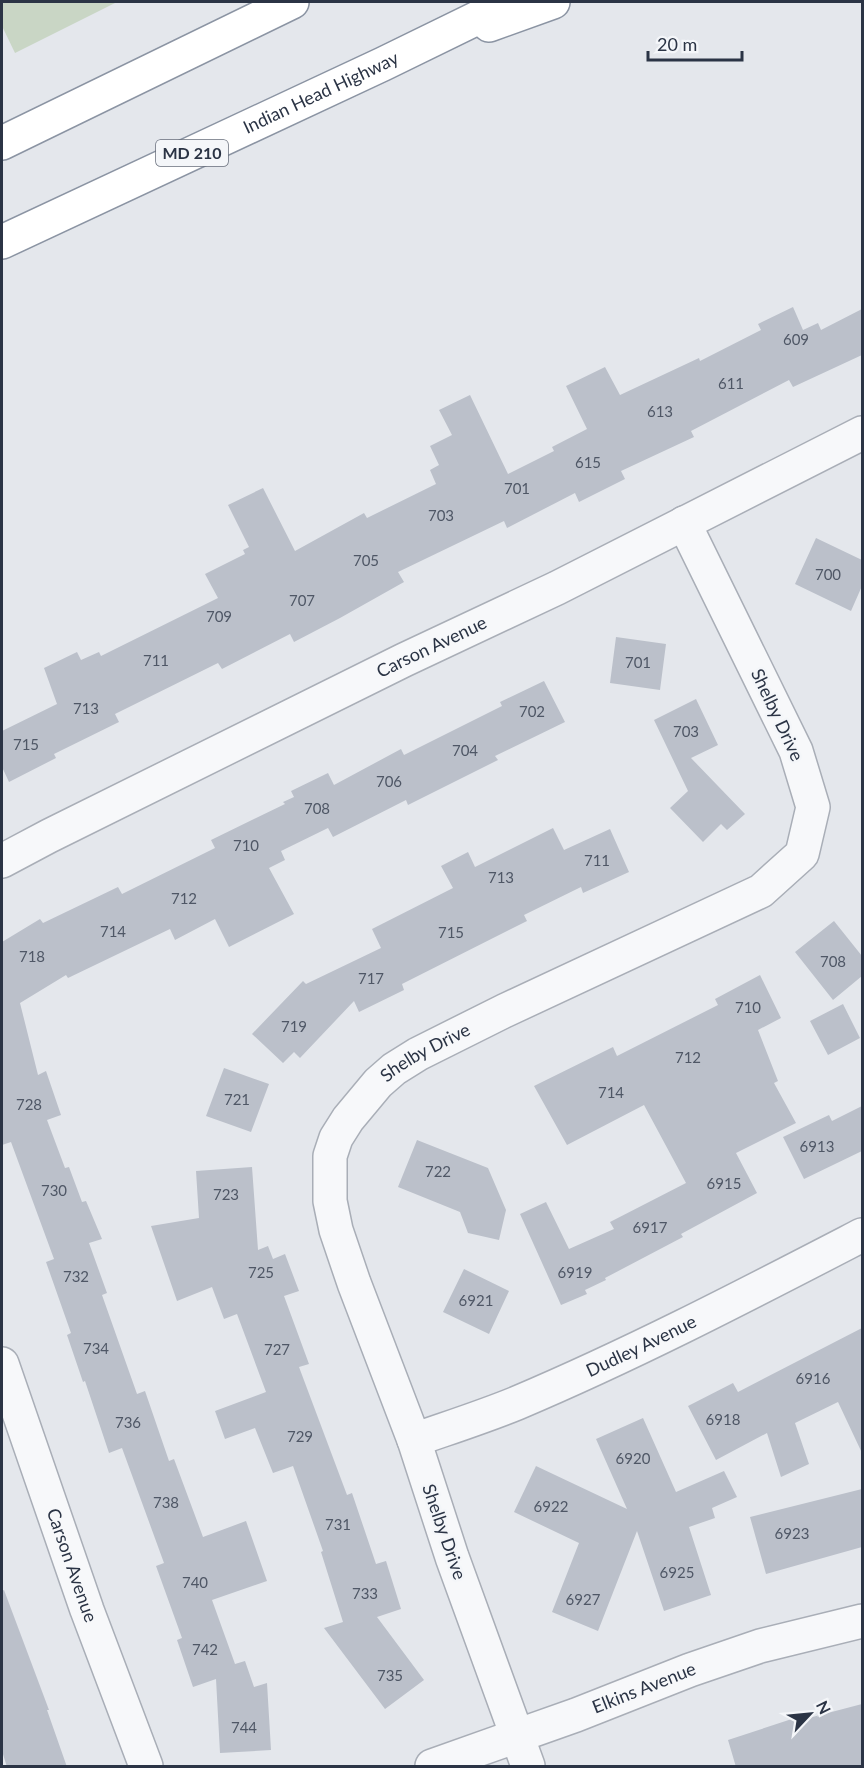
<svg xmlns="http://www.w3.org/2000/svg" width="864" height="1768" viewBox="0 0 864 1768" font-family="Lato,sans-serif">
  <style>
    .green { fill: #c9d6c5 }
    .building { fill: #bbc0ca }
    .lines { fill: none; stroke-linecap: round; stroke-linejoin: round }
    .street-casing { stroke: #a9aeb7; stroke-width: 36 }
    .highway-casing { stroke: #8b94a3; stroke-width: 36 }
    .street { stroke: #f7f8fa; stroke-width: 33 }
    .highway { stroke: #fff; stroke-width: 33 }
    .labels { text-anchor: middle; stroke-width: 5; stroke-linejoin: round; paint-order: stroke }
    .number-label { font-size: 15px; fill: #4f5766 }
    .shield { fill: #f4f6f9; stroke: #676e7b; stroke-width: 1.5 }
    .shield-label { font-size: 16px; font-weight: bold; fill: #2b3445 }
    .street-label { font-size: 18px; fill: #2b3445; stroke: #f4f6f9 }
  </style>
  <rect width="100%" height="100%" fill="#e4e7ec"/>
  <path class="green" d="M 2,2 L 117,2 L 15,53 L 2,26 Z"/>
  <path class="building" d="M 793,307 L 803,330 L 818,323 L 821,330 L 862,309 L 862,355 L 793,387 L 789,380 L 691,431 L 694,437 L 621,471 L 625,479 L 579,502 L 575,493 L 507,528 L 504,521 L 398,572 L 404,582 L 340,618 L 294,642 L 290,634 L 222,669 L 218,663 L 115,714 L 119,722 L 54,754 L 56,758 L 9,782 L 2,767 L 2,731 L 57,704 L 44,668 L 77,652 L 81,660 L 99,652 L 101,656 L 218,598 L 205,574 L 245,554 L 243,550 L 249,547 L 228,505 L 263,488 L 295,551 L 364,513 L 367,518 L 436,484 L 430,470 L 439,465 L 430,446 L 452,435 L 439,410 L 470,395 L 508,474 L 554,451 L 552,447 L 587,429 L 566,386 L 605,367 L 620,395 L 699,358 L 700,361 L 761,330 L 758,324 Z
    M 816,538 L 862,560 L 862,586 L 851,611 L 795,584 Z
    M 616,637 L 666,644 L 660,690 L 610,683 Z
    M 544,681 L 565,722 L 495,756 L 498,760 L 408,805 L 406,800 L 333,837 L 328,828 L 281,851 L 285,860 L 269,868 L 294,914 L 229,947 L 215,919 L 175,940 L 170,929 L 68,978 L 66,975 L 20,1003 L 38,1075 L 46,1071 L 61,1115 L 47,1120 L 65,1168 L 69,1167 L 82,1202 L 86,1201 L 102,1239 L 89,1243 L 107,1293 L 102,1295 L 137,1394 L 145,1391 L 169,1461 L 174,1459 L 203,1537 L 246,1521 L 267,1581 L 212,1600 L 235,1664 L 245,1661 L 254,1687 L 267,1683 L 271,1750 L 220,1753 L 216,1679 L 193,1687 L 177,1640 L 182,1638 L 156,1566 L 164,1563 L 122,1448 L 109,1453 L 85,1381 L 83,1382 L 67,1335 L 71,1333 L 46,1262 L 54,1259 L 11,1142 L 2,1145 L 2,942 L 40,919 L 43,923 L 118,887 L 122,894 L 215,848 L 211,840 L 285,804 L 283,802 L 294,797 L 291,791 L 328,773 L 334,785 L 401,749 L 404,755 L 502,706 L 500,702 Z
    M 696,699 L 718,745 L 691,758 L 745,814 L 727,830 L 721,824 L 703,842 L 670,808 L 688,791 L 654,720 Z
    M 553,828 L 564,850 L 610,829 L 629,872 L 583,893 L 581,887 L 524,915 L 527,921 L 402,984 L 404,990 L 359,1012 L 354,1001 L 300,1058 L 294,1052 L 283,1063 L 252,1034 L 303,981 L 306,984 L 381,948 L 372,929 L 453,888 L 441,866 L 468,852 L 475,867 Z
    M 834,921 L 862,956 L 862,976 L 833,1000 L 795,952 Z
    M 760,975 L 781,1018 L 758,1030 L 778,1081 L 774,1083 L 796,1123 L 736,1153 L 757,1193 L 681,1234 L 683,1237 L 605,1278 L 606,1280 L 585,1290 L 587,1294 L 561,1305 L 520,1214 L 546,1202 L 569,1249 L 614,1229 L 610,1222 L 686,1183 L 644,1105 L 567,1145 L 534,1086 L 613,1047 L 617,1056 L 718,1005 L 715,999 Z
    M 843,1004 L 860,1038 L 828,1055 L 810,1021 Z
    M 224,1068 L 269,1084 L 251,1132 L 206,1116 Z
    M 862,1106 L 862,1151 L 804,1179 L 783,1137 L 829,1115 L 832,1121 Z
    M 417,1140 L 488,1168 L 506,1210 L 499,1240 L 468,1233 L 460,1212 L 398,1187 Z
    M 252,1167 L 258,1250 L 268,1246 L 273,1259 L 285,1254 L 299,1291 L 284,1296 L 309,1364 L 299,1367 L 347,1495 L 352,1493 L 376,1564 L 386,1561 L 401,1609 L 377,1617 L 424,1680 L 385,1709 L 324,1628 L 343,1622 L 321,1552 L 323,1551 L 293,1466 L 273,1473 L 255,1428 L 225,1439 L 215,1411 L 266,1392 L 237,1314 L 224,1319 L 212,1287 L 177,1301 L 151,1226 L 199,1218 L 196,1171 Z
    M 464,1269 L 509,1291 L 489,1334 L 443,1312 Z
    M 862,1328 L 862,1453 L 838,1402 L 795,1423 L 809,1464 L 781,1477 L 767,1433 L 716,1460 L 688,1406 L 733,1383 L 738,1392 Z
    M 643,1418 L 676,1492 L 724,1471 L 737,1497 L 712,1508 L 715,1518 L 689,1527 L 711,1595 L 664,1611 L 637,1531 L 598,1631 L 552,1612 L 579,1543 L 514,1512 L 536,1466 L 627,1509 L 596,1439 Z
    M 862,1489 L 862,1547 L 766,1574 L 750,1517 Z
    M 4,1590 L 49,1710 L 47,1710 L 67,1767 L 7,1767 L 2,1751 L 2,1591 Z
    M 862,1704 L 862,1767 L 736,1767 L 728,1740 L 804,1715 L 805,1719 Z"/>
  <g class="lines">
    <defs>
      <g id="street">
        <path id="s1" d="M 2,861 L 49,836 L 404,660 L 557,588 L 862,433"/>
        <path id="s2" d="M 2,1364 L 87,1610 L 146,1766"/>
        <path id="s3" d="M 414,1440 C 448,1428 483,1417 517,1403 C 635,1353 748,1294 862,1235"/>
        <path id="s4" d="M 432,1766 L 576,1715 L 690,1670 L 760,1646 L 862,1621"/>
        <path id="s5" d="M 528,1766 L 452,1557 L 414,1440 L 354,1283 L 336,1230 L 330,1201 L 330,1156 L 336,1138 L 348,1119 L 378,1083 L 394,1069 L 418,1054 L 504,1011 L 761,891 L 802,854 L 813,807 L 796,751 L 684,523"/>
      </g>
      <g id="highway">
        <path d="M 489,25 L 553,2"/>
        <path d="M 2,143 L 292,2"/>
        <path id="s6" d="M 2,242 L 383,64 L 510,2"/>
      </g>
    </defs>
    <use href="#street" class="street-casing"/>
    <use href="#highway" class="highway-casing"/>
    <use href="#street" class="street"/>
    <use href="#highway" class="highway"/>
  </g>
  <g class="labels">
    <g class="number-label">
      <text x="796" y="345">609</text>
      <text x="731" y="389">611</text>
      <text x="660" y="417">613</text>
      <text x="588" y="468">615</text>
      <text x="517" y="494">701</text>
      <text x="441" y="521">703</text>
      <text x="366" y="566">705</text>
      <text x="828" y="580">700</text>
      <text x="302" y="606">707</text>
      <text x="219" y="622">709</text>
      <text x="156" y="666">711</text>
      <text x="638" y="668">701</text>
      <text x="86" y="714">713</text>
      <text x="532" y="717">702</text>
      <text x="686" y="737">703</text>
      <text x="26" y="750">715</text>
      <text x="465" y="756">704</text>
      <text x="389" y="787">706</text>
      <text x="317" y="814">708</text>
      <text x="246" y="851">710</text>
      <text x="597" y="866">711</text>
      <text x="501" y="883">713</text>
      <text x="184" y="904">712</text>
      <text x="113" y="937">714</text>
      <text x="451" y="938">715</text>
      <text x="32" y="962">718</text>
      <text x="833" y="967">708</text>
      <text x="371" y="984">717</text>
      <text x="748" y="1013">710</text>
      <text x="294" y="1032">719</text>
      <text x="688" y="1063">712</text>
      <text x="611" y="1098">714</text>
      <text x="237" y="1105">721</text>
      <text x="29" y="1110">728</text>
      <text x="817" y="1152">6913</text>
      <text x="438" y="1177">722</text>
      <text x="724" y="1189">6915</text>
      <text x="54" y="1196">730</text>
      <text x="226" y="1200">723</text>
      <text x="650" y="1233">6917</text>
      <text x="261" y="1278">725</text>
      <text x="575" y="1278">6919</text>
      <text x="76" y="1282">732</text>
      <text x="476" y="1306">6921</text>
      <text x="96" y="1354">734</text>
      <text x="277" y="1355">727</text>
      <text x="813" y="1384">6916</text>
      <text x="723" y="1425">6918</text>
      <text x="128" y="1428">736</text>
      <text x="300" y="1442">729</text>
      <text x="633" y="1464">6920</text>
      <text x="166" y="1508">738</text>
      <text x="551" y="1512">6922</text>
      <text x="338" y="1530">731</text>
      <text x="792" y="1539">6923</text>
      <text x="677" y="1578">6925</text>
      <text x="195" y="1588">740</text>
      <text x="365" y="1599">733</text>
      <text x="583" y="1605">6927</text>
      <text x="205" y="1655">742</text>
      <text x="390" y="1681">735</text>
      <text x="244" y="1733">744</text>
    </g>
    <rect class="shield" x="156" y="140" width="72" height="26" rx="4.5"/>
    <g class="shield-label">
      <text x="192" y="159">MD 210</text>
    </g>
    <g class="street-label">
      <text dy="6" stroke="none"><textPath href="#s6" startOffset="352">Indian Head Highway</textPath></text>
      <text dy="6" stroke="none"><textPath href="#s1" startOffset="480">Carson Avenue</textPath></text>
      <text transform="translate(777 715) rotate(65)" y="6">Shelby Drive</text>
      <text dy="6" stroke="none"><textPath href="#s5" startOffset="789">Shelby Drive</textPath></text>
      <text dy="6" stroke="none"><textPath href="#s3" startOffset="246">Dudley Avenue</textPath></text>
      <text transform="translate(444 1532) rotate(71)" y="6">Shelby Drive</text>
      <text dy="6" stroke="none"><textPath href="#s2" startOffset="213">Carson Avenue</textPath></text>
      <text dy="6" stroke="none"><textPath href="#s4" startOffset="226">Elkins Avenue</textPath></text>
    </g>
  </g>
  <rect width="864" height="1768" fill="none" stroke="#2b3445" stroke-width="6"/>
  <g transform="translate(810 1714) rotate(64)" stroke="#f4f6f9" stroke-width="4.5" paint-order="stroke">
  <path d="M0-4.5L10 22L0 15L-10 22Z" fill="#2b3445"/>
  <text y="-9" font-size="16" font-weight="bold" text-anchor="middle" fill="#2b3445">N</text>
  </g>
  <path d="M648 51v9h94v-9" fill="none" stroke="#2b3445" stroke-width="3"/>
  <text x="657" y="51" font-size="18" fill="#2b3445" stroke="#f4f6f9" stroke-width="4.5" paint-order="stroke">20 m</text>
</svg>
